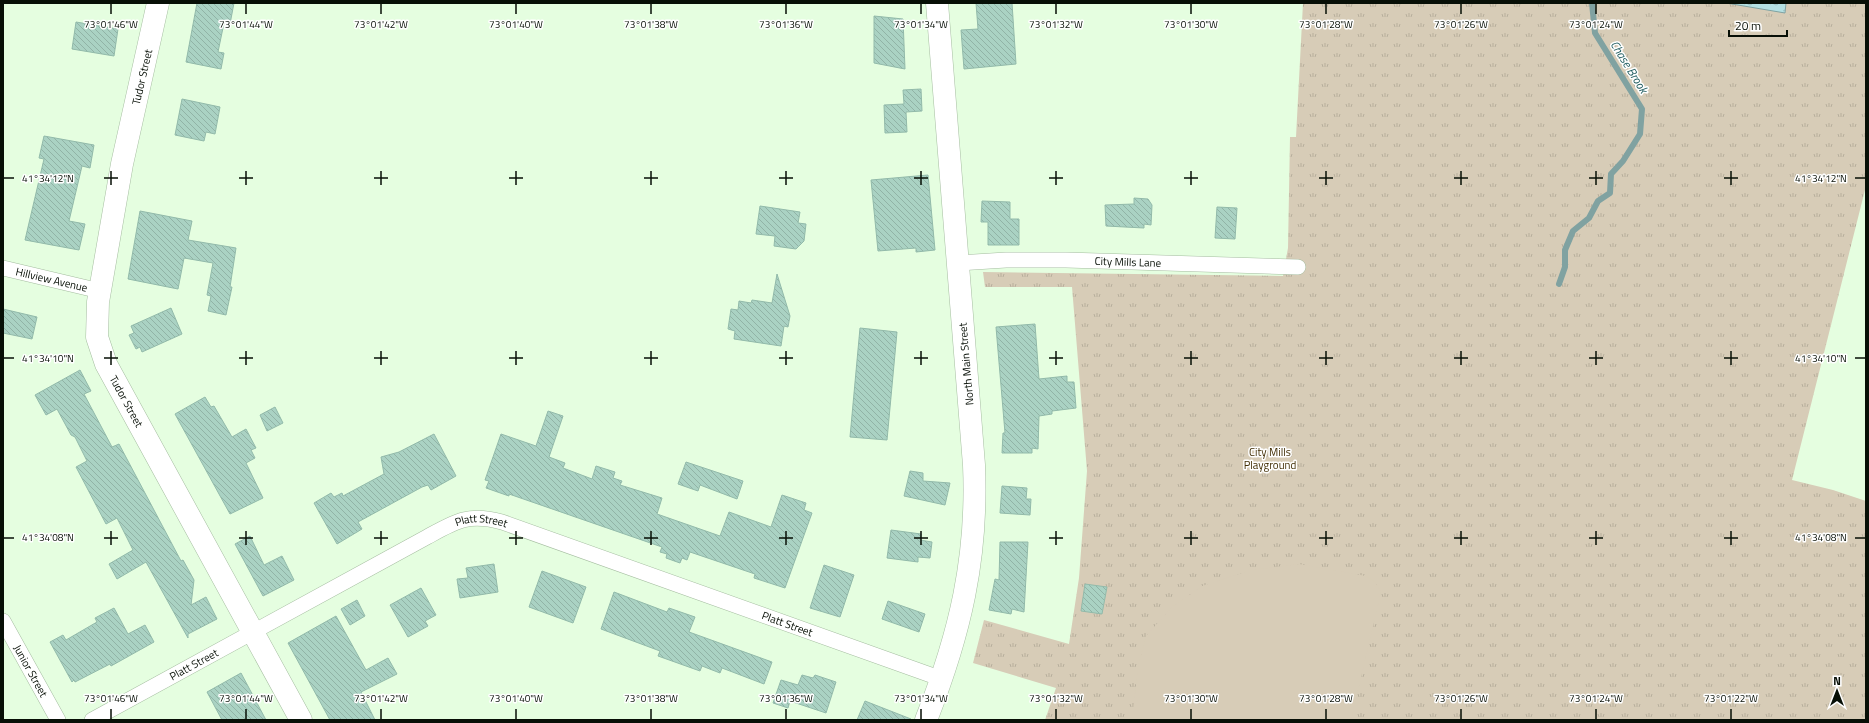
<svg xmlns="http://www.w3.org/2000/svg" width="1869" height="723" viewBox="0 0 1869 723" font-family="'Titillium Web',sans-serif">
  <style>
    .park { fill: url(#park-tufts) }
    .pitch { fill: #d7ccb7 }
    .water { fill: url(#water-ripples); stroke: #80a2a1 }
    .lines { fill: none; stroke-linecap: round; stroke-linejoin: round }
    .stream { stroke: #80a2a1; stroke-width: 6 }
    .building { fill: url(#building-back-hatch); stroke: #92baaa }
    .street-casing { stroke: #a5bda0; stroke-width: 16 }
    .secondary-casing { stroke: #a5bda0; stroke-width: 23 }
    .street { stroke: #fff; stroke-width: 15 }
    .secondary { stroke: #fff; stroke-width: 22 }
    .ticks { fill: none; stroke: #070f06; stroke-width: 1.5 }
    .labels { text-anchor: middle; stroke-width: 3; stroke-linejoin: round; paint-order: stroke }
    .street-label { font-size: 11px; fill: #070f06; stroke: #fff }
    .park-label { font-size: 11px; fill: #412e04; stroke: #fff }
    .water-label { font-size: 12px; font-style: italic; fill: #205d60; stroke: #fff }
    .ticks-label { font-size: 10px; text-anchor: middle; fill: #070f06; stroke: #fff; stroke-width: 3; stroke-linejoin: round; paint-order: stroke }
  </style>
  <defs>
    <pattern id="park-tufts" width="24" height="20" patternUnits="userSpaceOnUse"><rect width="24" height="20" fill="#d7ccb7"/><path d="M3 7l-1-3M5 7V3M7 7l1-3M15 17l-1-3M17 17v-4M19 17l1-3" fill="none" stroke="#b7ae9c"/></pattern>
    <pattern id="water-ripples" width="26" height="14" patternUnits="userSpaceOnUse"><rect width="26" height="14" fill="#b4e1e3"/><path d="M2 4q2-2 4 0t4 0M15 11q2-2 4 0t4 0" fill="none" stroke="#99c0c1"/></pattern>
    <pattern id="building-back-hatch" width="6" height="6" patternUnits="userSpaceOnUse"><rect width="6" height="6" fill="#aad2c3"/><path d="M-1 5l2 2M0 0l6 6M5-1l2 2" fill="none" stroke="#91b3a6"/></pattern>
  </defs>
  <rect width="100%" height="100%" fill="#e5fee0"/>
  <path class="park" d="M 1303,3 L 1866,3 L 1866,186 L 1792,480 L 1833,490 L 1866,501 L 1866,720 L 1045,720 L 1056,688 L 973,663 L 984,620 L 1069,644 L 1079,578 L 1087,471 L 1072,287 L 985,287 L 983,272 L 1283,276 L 1288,248 L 1290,137 L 1296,137 Z"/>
  <path class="pitch" d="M 1299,564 L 1366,576 L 1375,582 L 1381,592 L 1351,720 L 1132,720 L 1138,667 L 1146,636 L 1171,608 L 1202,586 L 1251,570 Z"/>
  <path class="water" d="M 1726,3 L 1786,3 L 1785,13 Z"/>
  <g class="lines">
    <path class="stream" d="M 1559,284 L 1565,267 L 1565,250 L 1573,231 L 1589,218 L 1598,201 L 1610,193 L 1611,174 L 1623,161 L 1640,134 L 1642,109 L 1595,33 L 1592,3"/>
  </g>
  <path class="building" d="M 197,3 L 234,3 L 230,24 L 224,23 L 218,52 L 224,53 L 221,69 L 186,62 Z
    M 976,3 L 1012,3 L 1016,64 L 964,69 L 961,30 L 978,29 Z
    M 874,16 L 903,19 L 905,69 L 874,63 Z
    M 76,22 L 118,29 L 114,56 L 72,49 Z
    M 921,89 L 922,111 L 906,112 L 907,132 L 885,133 L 884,105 L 904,104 L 903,90 Z
    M 182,99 L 220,107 L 215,134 L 206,132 L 204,141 L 175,135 Z
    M 44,136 L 94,145 L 90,168 L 82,166 L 69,221 L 85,224 L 79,250 L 25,240 L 44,159 L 39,158 Z
    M 928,175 L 935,250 L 916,252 L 916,248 L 878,251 L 871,180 Z
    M 1134,198 L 1148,199 L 1152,205 L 1151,225 L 1144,224 L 1144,228 L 1106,226 L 1105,205 L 1134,204 Z
    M 982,201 L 1010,202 L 1010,219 L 1019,219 L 1019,245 L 988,245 L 988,222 L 981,222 Z
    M 760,206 L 800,212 L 798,223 L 806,224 L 804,241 L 796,249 L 774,246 L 775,236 L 756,234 Z
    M 1217,207 L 1237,208 L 1235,239 L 1215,238 Z
    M 140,211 L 192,221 L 188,240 L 236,248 L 230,287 L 232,287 L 226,315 L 208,311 L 211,296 L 207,295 L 213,263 L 184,258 L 178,289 L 128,279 Z
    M 777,274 L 790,316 L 788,327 L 784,326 L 781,346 L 734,339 L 735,331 L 728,329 L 731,309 L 738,310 L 739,301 L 751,303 L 752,300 L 772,303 Z
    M 171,308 L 182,334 L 142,352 L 140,347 L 136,349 L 129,335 L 134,333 L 131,326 Z
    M 3,309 L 37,317 L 32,339 L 3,333 Z
    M 1035,324 L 1039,379 L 1067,376 L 1067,382 L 1074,382 L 1076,408 L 1052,411 L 1052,414 L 1039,416 L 1038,449 L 1032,448 L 1032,453 L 1002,453 L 1003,433 L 1005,433 L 996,327 Z
    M 860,328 L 897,332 L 887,440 L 850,437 Z
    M 80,370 L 91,391 L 84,394 L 112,447 L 119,444 L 181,561 L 183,560 L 194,580 L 191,605 L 206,597 L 217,619 L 188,634 L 188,638 L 146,562 L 117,579 L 109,564 L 133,550 L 117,518 L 106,524 L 76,467 L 87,461 L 75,437 L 71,435 L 57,409 L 46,415 L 35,395 Z
    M 205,397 L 211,407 L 214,406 L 232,437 L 246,429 L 256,448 L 251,450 L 255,458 L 246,463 L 263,498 L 230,514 L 175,414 Z
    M 275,407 L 283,423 L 267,431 L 260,415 Z
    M 548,411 L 563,416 L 549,457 L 565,463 L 563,468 L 592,479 L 596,466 L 615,472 L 613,478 L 622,481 L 620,485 L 662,498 L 657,514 L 720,536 L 729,512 L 771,527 L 782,495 L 806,503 L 804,510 L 812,513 L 785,588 L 754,578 L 755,574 L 690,552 L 687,560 L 682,558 L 680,563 L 666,558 L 667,554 L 660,552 L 662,547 L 509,494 L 509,496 L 486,488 L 489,481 L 485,480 L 501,434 L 536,446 Z
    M 434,434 L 456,476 L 431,490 L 428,485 L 422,487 L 358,522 L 362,529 L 337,544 L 314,503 L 331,493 L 334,497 L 342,493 L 343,496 L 384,474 L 381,457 L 399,452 Z
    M 686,462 L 743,481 L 737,499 L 700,485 L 698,491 L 678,484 Z
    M 910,471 L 923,473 L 923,481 L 950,483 L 945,505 L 904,496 Z
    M 1002,486 L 1027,488 L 1026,499 L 1031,499 L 1030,515 L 1000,513 Z
    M 891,530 L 921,534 L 920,540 L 932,542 L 930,558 L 918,557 L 918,562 L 887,558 Z
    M 250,536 L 264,565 L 282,556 L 294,580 L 263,596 L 235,544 Z
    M 1000,542 L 1028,542 L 1024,612 L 1012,609 L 1011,614 L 989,610 L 995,579 L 999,580 Z
    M 494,564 L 498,592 L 460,598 L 457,579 L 468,578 L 466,568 Z
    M 824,565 L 854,575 L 840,617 L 810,608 Z
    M 542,571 L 586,587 L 573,623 L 529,607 Z
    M 1085,584 L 1107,587 L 1102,614 L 1081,611 Z
    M 421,588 L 436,615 L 425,621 L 428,626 L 408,637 L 390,605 Z
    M 614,592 L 667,612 L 669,608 L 695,617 L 689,632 L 772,662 L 764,684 L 722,668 L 720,673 L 702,666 L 700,671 L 658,656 L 660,651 L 601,629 Z
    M 357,600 L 365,616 L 350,625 L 341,609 Z
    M 888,601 L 925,614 L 919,632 L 882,619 Z
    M 114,608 L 128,634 L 145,625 L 154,642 L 111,666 L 110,664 L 75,682 L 74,680 L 72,682 L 50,642 L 63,635 L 66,640 L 97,622 L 95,618 Z
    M 336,616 L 366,670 L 388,658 L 397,674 L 361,692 L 375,720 L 330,720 L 288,643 Z
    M 241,673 L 266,720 L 222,720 L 207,692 Z
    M 802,675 L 813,678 L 815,675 L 836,682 L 826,713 L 790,701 L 788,708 L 773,703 L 781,680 L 798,685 Z
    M 865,701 L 911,719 L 911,720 L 857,720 Z"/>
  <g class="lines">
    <defs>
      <g id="street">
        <path id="s1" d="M 958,263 L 1006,260 L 1066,260 L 1298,267"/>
        <path id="s2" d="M 3,268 L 100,291"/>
        <path id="s3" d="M 3,621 L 58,720"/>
        <path id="s4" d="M 92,720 L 427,537 C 456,521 468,513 502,522 L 942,679"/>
      </g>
      <g id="secondary">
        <path id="s5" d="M 158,3 L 122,164 L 98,302 L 97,337 L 106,364 L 301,720"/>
        <path d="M 926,720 C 960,634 978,558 974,465 L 937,3"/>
      </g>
    </defs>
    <use href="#street" class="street-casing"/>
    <use href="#secondary" class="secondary-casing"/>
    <use href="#street" class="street"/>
    <use href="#secondary" class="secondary"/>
  </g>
  <path class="ticks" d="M 111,4 L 111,14M 246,4 L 246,14M 381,4 L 381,14M 516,4 L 516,14M 651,4 L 651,14M 786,4 L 786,14M 921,4 L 921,14M 1056,4 L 1056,14M 1191,4 L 1191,14M 1326,4 L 1326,14M 1461,4 L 1461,14M 1596,4 L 1596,14M 111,171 L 111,185M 246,171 L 246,185M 381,171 L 381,185M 516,171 L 516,185M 651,171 L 651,185M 786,171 L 786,185M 921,171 L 921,185M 1056,171 L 1056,185M 1191,171 L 1191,185M 1326,171 L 1326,185M 1461,171 L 1461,185M 1596,171 L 1596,185M 1731,171 L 1731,185M 4,178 L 14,178M 104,178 L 118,178M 239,178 L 253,178M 374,178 L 388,178M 509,178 L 523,178M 644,178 L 658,178M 779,178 L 793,178M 914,178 L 928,178M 1049,178 L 1063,178M 1184,178 L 1198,178M 1319,178 L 1333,178M 1454,178 L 1468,178M 1589,178 L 1603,178M 1724,178 L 1738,178M 1855,178 L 1865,178M 111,351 L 111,365M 246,351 L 246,365M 381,351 L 381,365M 516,351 L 516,365M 651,351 L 651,365M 786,351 L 786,365M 921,351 L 921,365M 1056,351 L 1056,365M 1191,351 L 1191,365M 1326,351 L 1326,365M 1461,351 L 1461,365M 1596,351 L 1596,365M 1731,351 L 1731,365M 4,358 L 14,358M 104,358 L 118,358M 239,358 L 253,358M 374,358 L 388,358M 509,358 L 523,358M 644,358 L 658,358M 779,358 L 793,358M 914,358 L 928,358M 1049,358 L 1063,358M 1184,358 L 1198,358M 1319,358 L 1333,358M 1454,358 L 1468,358M 1589,358 L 1603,358M 1724,358 L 1738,358M 1855,358 L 1865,358M 111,531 L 111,545M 246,531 L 246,545M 381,531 L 381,545M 516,531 L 516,545M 651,531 L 651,545M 786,531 L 786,545M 921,531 L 921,545M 1056,531 L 1056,545M 1191,531 L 1191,545M 1326,531 L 1326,545M 1461,531 L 1461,545M 1596,531 L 1596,545M 1731,531 L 1731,545M 4,538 L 14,538M 104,538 L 118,538M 239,538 L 253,538M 374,538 L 388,538M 509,538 L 523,538M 644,538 L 658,538M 779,538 L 793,538M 914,538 L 928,538M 1049,538 L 1063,538M 1184,538 L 1198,538M 1319,538 L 1333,538M 1454,538 L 1468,538M 1589,538 L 1603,538M 1724,538 L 1738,538M 1855,538 L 1865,538M 111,709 L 111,719M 246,709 L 246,719M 381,709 L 381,719M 516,709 L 516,719M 651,709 L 651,719M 786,709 L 786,719M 921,709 L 921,719M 1056,709 L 1056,719M 1191,709 L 1191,719M 1326,709 L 1326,719M 1461,709 L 1461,719M 1596,709 L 1596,719M 1731,709 L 1731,719"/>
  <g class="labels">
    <g class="street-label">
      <text transform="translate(142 77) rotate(-77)" y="4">Tudor Street</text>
      <text dy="4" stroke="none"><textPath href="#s1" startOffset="170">City Mills Lane</textPath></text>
      <text dy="4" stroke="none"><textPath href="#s2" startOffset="50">Hillview Avenue</textPath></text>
      <text transform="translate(966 364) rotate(-95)" y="4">North Main Street</text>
      <text dy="4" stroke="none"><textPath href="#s5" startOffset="411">Tudor Street</textPath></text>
      <text dy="4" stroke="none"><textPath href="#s4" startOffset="440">Platt Street</textPath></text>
      <text dy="4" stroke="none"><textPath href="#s4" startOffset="764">Platt Street</textPath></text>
      <text dy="4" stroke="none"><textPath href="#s4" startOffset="116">Platt Street</textPath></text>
      <text dy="4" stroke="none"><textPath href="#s3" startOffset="57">Junior Street</textPath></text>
    </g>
    <g class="park-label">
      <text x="1270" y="456">City Mills<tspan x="1270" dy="13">Playground</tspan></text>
    </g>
    <g class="water-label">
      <text transform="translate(1629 67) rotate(58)" y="4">Chase Brook</text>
    </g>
  </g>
  <g class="ticks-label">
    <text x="111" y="28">73°01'46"W</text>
    <text x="246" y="28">73°01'44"W</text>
    <text x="381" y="28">73°01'42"W</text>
    <text x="516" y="28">73°01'40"W</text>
    <text x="651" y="28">73°01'38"W</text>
    <text x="786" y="28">73°01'36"W</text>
    <text x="921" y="28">73°01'34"W</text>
    <text x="1056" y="28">73°01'32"W</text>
    <text x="1191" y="28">73°01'30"W</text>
    <text x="1326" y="28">73°01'28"W</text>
    <text x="1461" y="28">73°01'26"W</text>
    <text x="1596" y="28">73°01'24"W</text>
    <text x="48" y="182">41°34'12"N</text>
    <text x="1821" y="182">41°34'12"N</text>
    <text x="48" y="362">41°34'10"N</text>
    <text x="1821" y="362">41°34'10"N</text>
    <text x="48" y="541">41°34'08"N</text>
    <text x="1821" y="541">41°34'08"N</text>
    <text x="111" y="702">73°01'46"W</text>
    <text x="246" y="702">73°01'44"W</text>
    <text x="381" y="702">73°01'42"W</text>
    <text x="516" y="702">73°01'40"W</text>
    <text x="651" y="702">73°01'38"W</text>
    <text x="786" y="702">73°01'36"W</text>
    <text x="921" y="702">73°01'34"W</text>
    <text x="1056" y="702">73°01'32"W</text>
    <text x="1191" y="702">73°01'30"W</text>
    <text x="1326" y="702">73°01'28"W</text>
    <text x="1461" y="702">73°01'26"W</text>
    <text x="1596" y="702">73°01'24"W</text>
    <text x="1731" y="702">73°01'22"W</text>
  </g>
  <rect width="1869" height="723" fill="none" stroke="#070f06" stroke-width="8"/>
  <g transform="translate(1837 691)" stroke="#ffffff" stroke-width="3" paint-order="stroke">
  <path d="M0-3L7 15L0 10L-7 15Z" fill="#070f06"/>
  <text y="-6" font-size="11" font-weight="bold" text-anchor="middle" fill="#070f06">N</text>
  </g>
  <path d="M1729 30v6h58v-6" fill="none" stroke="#070f06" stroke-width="2"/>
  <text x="1735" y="30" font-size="12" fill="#070f06" stroke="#ffffff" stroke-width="3" paint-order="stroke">20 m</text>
</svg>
